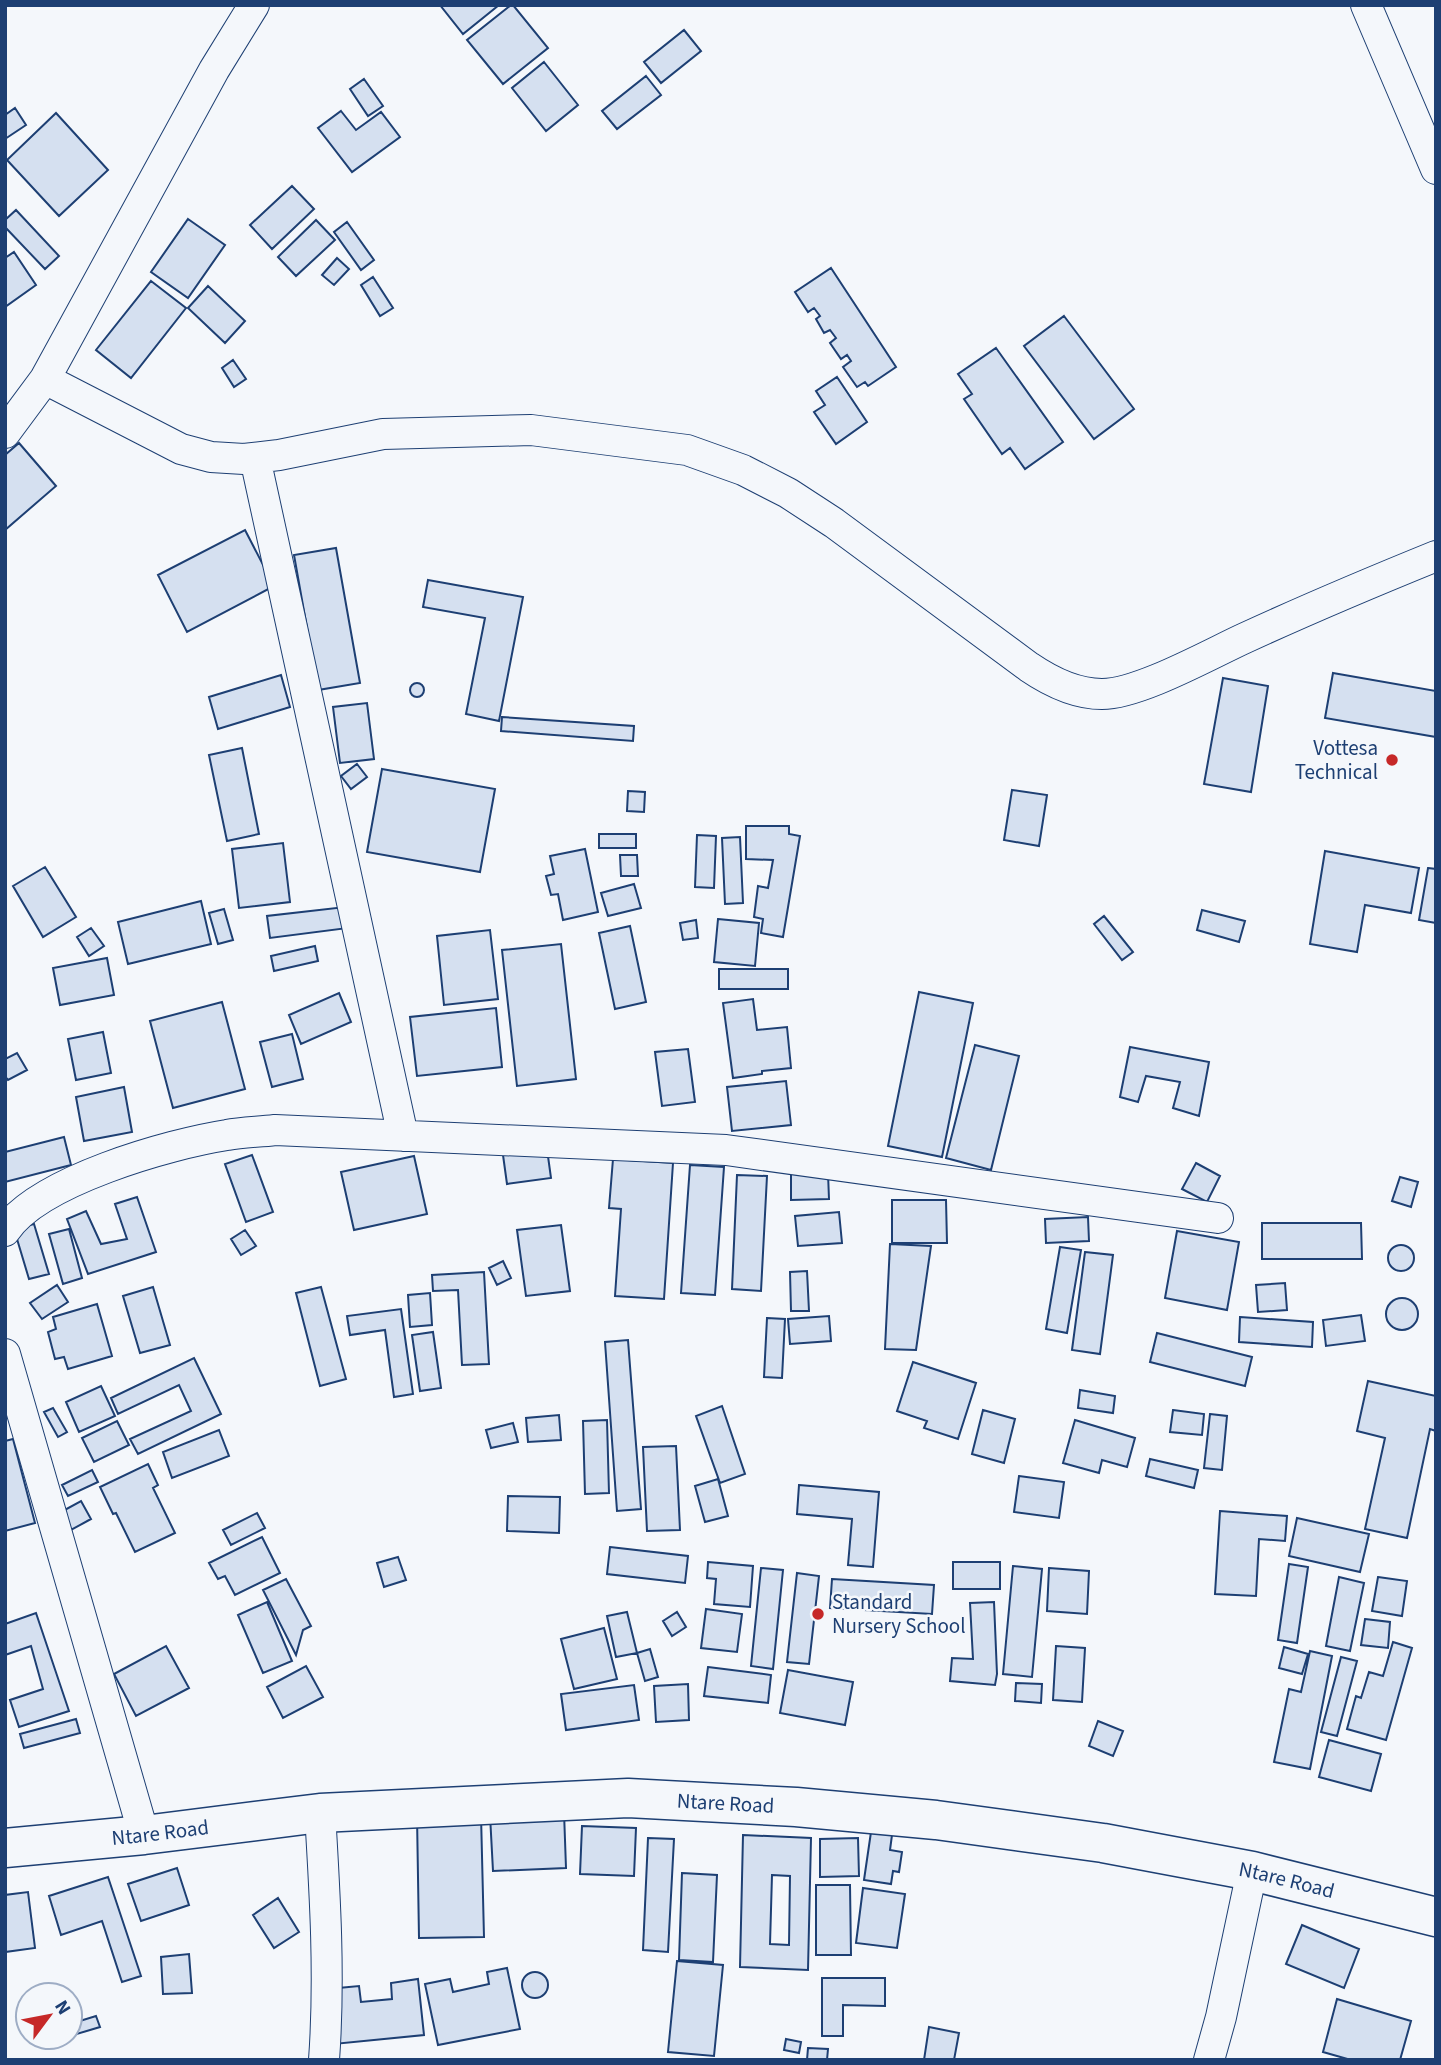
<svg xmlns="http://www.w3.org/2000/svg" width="1441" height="2065" viewBox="0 0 1441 2065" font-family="'Source Sans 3',sans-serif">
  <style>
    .building { fill: #d5e0f0; stroke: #1d3f73; stroke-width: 2; fill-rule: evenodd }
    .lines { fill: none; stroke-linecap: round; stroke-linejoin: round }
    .street-casing { stroke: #1d3f73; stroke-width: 32 }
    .secondary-casing { stroke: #1d3f73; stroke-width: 41 }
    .street { stroke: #f4f7fb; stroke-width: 30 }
    .secondary { stroke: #f4f7fb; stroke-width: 38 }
    .poi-dot { fill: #c62828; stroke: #f4f7fb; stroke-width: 2.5 }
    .labels { text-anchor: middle; stroke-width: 5; stroke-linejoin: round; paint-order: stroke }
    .poi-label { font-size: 21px; fill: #1d3f73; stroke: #f4f7fb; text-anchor: end }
    .street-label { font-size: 21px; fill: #1d3f73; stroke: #f4f7fb }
  </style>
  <rect width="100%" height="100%" fill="#f4f7fb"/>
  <path class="building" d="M 440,5 L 499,5 L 463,34 Z
    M 511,5 L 513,5 L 548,48 L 503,84 L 467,40 Z
    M 684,30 L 701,51 L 661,83 L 644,62 Z
    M 544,62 L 578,105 L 546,131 L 512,88 Z
    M 646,76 L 661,95 L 617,129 L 602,111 Z
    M 364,79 L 383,106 L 368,116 L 350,89 Z
    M 15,108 L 26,125 L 5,139 L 5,115 Z
    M 341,111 L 356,130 L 381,112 L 400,137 L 352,172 L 318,128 Z
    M 56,113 L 108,170 L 59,216 L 7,160 Z
    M 292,186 L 314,209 L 272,249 L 250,225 Z
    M 16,210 L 59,256 L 45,269 L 5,227 L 5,220 Z
    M 188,219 L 225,245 L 188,298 L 151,272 Z
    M 316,220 L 335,240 L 296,276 L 278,257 Z
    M 347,222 L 374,260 L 361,270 L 334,232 Z
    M 14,252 L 36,285 L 5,307 L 5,258 Z
    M 337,258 L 349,269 L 334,285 L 322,275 Z
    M 831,268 L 896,367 L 868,386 L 865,382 L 857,387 L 843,367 L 851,361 L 847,355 L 841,359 L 830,343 L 836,338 L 830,330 L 824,333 L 816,319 L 820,316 L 814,308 L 808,312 L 795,292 Z
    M 373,277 L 393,308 L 380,316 L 361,285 Z
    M 151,281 L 186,308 L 131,378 L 96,350 Z
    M 208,286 L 245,321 L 225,343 L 188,308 Z
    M 1064,316 L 1134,409 L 1094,439 L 1024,346 Z
    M 996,348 L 1063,442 L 1025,469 L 1010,448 L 1002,454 L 964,399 L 972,394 L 958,374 Z
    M 233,360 L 246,379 L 234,387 L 222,368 Z
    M 837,377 L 867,422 L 836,444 L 814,412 L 825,405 L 816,391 Z
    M 19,443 L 56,486 L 5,530 L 5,455 Z
    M 245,530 L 274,586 L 187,632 L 158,575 Z
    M 336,548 L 360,683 L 318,690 L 294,555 Z
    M 428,580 L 523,597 L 499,721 L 466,714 L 485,618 L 423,607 Z
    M 1333,673 L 1436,691 L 1436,737 L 1325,718 Z
    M 281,675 L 290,707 L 218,729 L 209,697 Z
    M 1223,678 L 1268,686 L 1251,792 L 1204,784 Z
    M410 690a7 7 0 1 1 14 0a7 7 0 1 1-14 0Z
    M 367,703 L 374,759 L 340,763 L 333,707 Z
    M 502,717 L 634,726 L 633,741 L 501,731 Z
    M 242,748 L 259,834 L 227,841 L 209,755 Z
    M 357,764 L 367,777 L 351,789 L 341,776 Z
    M 382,769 L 495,789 L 480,872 L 367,852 Z
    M 1012,790 L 1047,795 L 1039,846 L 1004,840 Z
    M 628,791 L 645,792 L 644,812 L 627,811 Z
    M 746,826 L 789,826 L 789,834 L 800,836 L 783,937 L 761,933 L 763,919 L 754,917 L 758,886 L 768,888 L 773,860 L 746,859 Z
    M 599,834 L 636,834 L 636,848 L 599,848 Z
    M 697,835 L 716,836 L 714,888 L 695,887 Z
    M 740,837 L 743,903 L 725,904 L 722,838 Z
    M 283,843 L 290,902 L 239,908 L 232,849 Z
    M 585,849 L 598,912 L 563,920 L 558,894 L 551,895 L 546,876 L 554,874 L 550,856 Z
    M 1325,851 L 1419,868 L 1411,913 L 1365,905 L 1357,952 L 1310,944 Z
    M 620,855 L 637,855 L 638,876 L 621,876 Z
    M 45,867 L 76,917 L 43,937 L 13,886 Z
    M 1428,868 L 1436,869 L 1436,923 L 1419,920 Z
    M 634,884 L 641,908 L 608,916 L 601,893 Z
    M 201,901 L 211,944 L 128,964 L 118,922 Z
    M 345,907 L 348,928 L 270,938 L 267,916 Z
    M 224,909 L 233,940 L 218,944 L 209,913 Z
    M 1202,910 L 1245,921 L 1239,942 L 1197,930 Z
    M 1104,916 L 1133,952 L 1122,960 L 1094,924 Z
    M 718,919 L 759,923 L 755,966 L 714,962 Z
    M 696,920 L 698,938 L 683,940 L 680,923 Z
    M 630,926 L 646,1002 L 615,1009 L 599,933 Z
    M 91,928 L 104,946 L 89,956 L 77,937 Z
    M 490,930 L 498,999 L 444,1005 L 437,936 Z
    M 561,944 L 576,1079 L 517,1086 L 502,950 Z
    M 315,946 L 318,961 L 274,971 L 271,956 Z
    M 107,958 L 114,995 L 60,1005 L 53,968 Z
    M 719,969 L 788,969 L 788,989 L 719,989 Z
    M 919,992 L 973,1003 L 942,1157 L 888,1146 Z
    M 339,993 L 351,1022 L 301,1044 L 289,1015 Z
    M 753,999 L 757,1030 L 787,1027 L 791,1068 L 762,1071 L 762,1074 L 733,1078 L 723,1003 Z
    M 222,1002 L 245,1089 L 173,1108 L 150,1021 Z
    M 496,1008 L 502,1067 L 417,1076 L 410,1017 Z
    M 103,1032 L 111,1073 L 76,1080 L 68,1039 Z
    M 292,1034 L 303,1079 L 272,1087 L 260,1042 Z
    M 975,1045 L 1019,1056 L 991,1170 L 946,1158 Z
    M 1130,1047 L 1209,1062 L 1199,1116 L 1173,1108 L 1180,1082 L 1146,1076 L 1138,1102 L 1120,1097 Z
    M 688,1049 L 695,1102 L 662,1106 L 655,1052 Z
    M 17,1053 L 27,1070 L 8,1080 L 5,1076 L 5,1059 Z
    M 786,1081 L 791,1125 L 732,1131 L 727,1087 Z
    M 124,1087 L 132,1132 L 84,1141 L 76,1097 Z
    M 64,1137 L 71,1165 L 5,1182 L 5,1152 Z
    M 547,1149 L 551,1178 L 507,1184 L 503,1155 Z
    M 252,1155 L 273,1212 L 246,1222 L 225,1164 Z
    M 414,1156 L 427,1214 L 354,1230 L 341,1172 Z
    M 613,1159 L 673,1163 L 664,1299 L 615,1296 L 621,1209 L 609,1208 Z
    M 1196,1163 L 1220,1176 L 1207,1202 L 1182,1189 Z
    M 690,1165 L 724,1167 L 715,1295 L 681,1293 Z
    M 828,1173 L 829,1199 L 791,1200 L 791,1174 Z
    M 737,1175 L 767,1176 L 761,1291 L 732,1289 Z
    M 1400,1177 L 1418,1182 L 1411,1207 L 1392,1201 Z
    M 137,1197 L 156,1252 L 88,1274 L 67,1219 L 86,1211 L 101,1244 L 127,1239 L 115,1204 Z
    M 892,1200 L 946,1200 L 947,1243 L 892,1243 Z
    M 839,1212 L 842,1243 L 798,1246 L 795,1216 Z
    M 1088,1217 L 1089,1241 L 1046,1243 L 1045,1219 Z
    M 1262,1223 L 1361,1223 L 1362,1259 L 1262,1259 Z
    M 34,1224 L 49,1274 L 29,1279 L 14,1229 Z
    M 561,1225 L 570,1291 L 526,1296 L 517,1230 Z
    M 69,1229 L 82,1278 L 63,1284 L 49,1234 Z
    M 245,1230 L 256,1246 L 241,1255 L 231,1239 Z
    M 1177,1231 L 1239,1242 L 1227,1310 L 1165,1298 Z
    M 890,1244 L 931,1246 L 916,1350 L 885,1349 Z
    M1388 1258a13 13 0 1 1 26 0a13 13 0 1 1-26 0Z
    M 1060,1247 L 1081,1250 L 1067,1333 L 1046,1329 Z
    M 1085,1252 L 1113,1255 L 1100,1354 L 1072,1350 Z
    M 503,1261 L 511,1278 L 497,1285 L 489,1268 Z
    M 807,1271 L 809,1311 L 791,1311 L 790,1272 Z
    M 484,1272 L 489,1364 L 462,1365 L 458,1290 L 433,1291 L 432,1275 Z
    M 1285,1283 L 1287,1310 L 1258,1312 L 1256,1285 Z
    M 57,1285 L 68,1302 L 42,1319 L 30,1303 Z
    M 153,1287 L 170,1345 L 140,1353 L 123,1296 Z
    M 321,1287 L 346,1379 L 320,1386 L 296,1293 Z
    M 430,1293 L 432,1325 L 410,1327 L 408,1295 Z
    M1386 1314a16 16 0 1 1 32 0a16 16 0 1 1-32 0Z
    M 97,1304 L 112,1356 L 68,1369 L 64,1357 L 55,1359 L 48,1332 L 56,1329 L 53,1317 Z
    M 401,1309 L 413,1394 L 394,1397 L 385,1330 L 350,1335 L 347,1316 Z
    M 1361,1315 L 1365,1341 L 1326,1346 L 1323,1320 Z
    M 829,1316 L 831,1341 L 790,1344 L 788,1319 Z
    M 1240,1317 L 1313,1322 L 1312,1347 L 1239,1342 Z
    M 767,1318 L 785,1319 L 782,1378 L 764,1377 Z
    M 433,1332 L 441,1388 L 420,1391 L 412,1335 Z
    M 1157,1333 L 1252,1357 L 1245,1386 L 1150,1362 Z
    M 628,1340 L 641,1509 L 617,1511 L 605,1342 Z
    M 194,1358 L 221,1414 L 138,1454 L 130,1439 L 191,1411 L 179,1385 L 118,1414 L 111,1398 Z
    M 913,1362 L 976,1383 L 958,1439 L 924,1428 L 927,1421 L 897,1411 Z
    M 1368,1381 L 1436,1396 L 1436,1431 L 1430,1429 L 1407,1538 L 1365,1529 L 1385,1438 L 1357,1431 Z
    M 101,1386 L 115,1416 L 79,1432 L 66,1402 Z
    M 1080,1390 L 1115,1396 L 1113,1413 L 1078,1408 Z
    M 722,1406 L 745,1474 L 720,1483 L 696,1416 Z
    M 53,1408 L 67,1432 L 58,1437 L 44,1412 Z
    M 983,1410 L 1015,1419 L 1004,1463 L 972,1454 Z
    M 1173,1410 L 1204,1414 L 1202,1435 L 1170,1432 Z
    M 1210,1414 L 1227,1416 L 1222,1470 L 1204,1468 Z
    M 559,1415 L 561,1440 L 528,1442 L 526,1418 Z
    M 607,1420 L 609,1493 L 585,1494 L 583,1421 Z
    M 1075,1420 L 1135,1438 L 1127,1467 L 1102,1460 L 1099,1473 L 1063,1463 Z
    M 117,1421 L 129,1445 L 94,1462 L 82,1438 Z
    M 513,1423 L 518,1442 L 491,1448 L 486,1430 Z
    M 219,1430 L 229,1456 L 172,1478 L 163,1452 Z
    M 13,1439 L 35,1523 L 5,1531 L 5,1441 Z
    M 676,1446 L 680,1530 L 647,1531 L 643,1447 Z
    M 1150,1459 L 1198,1470 L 1194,1488 L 1146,1476 Z
    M 148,1464 L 158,1485 L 153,1488 L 175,1533 L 135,1552 L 116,1513 L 113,1514 L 100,1487 Z
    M 92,1470 L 98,1482 L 68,1496 L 62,1485 Z
    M 1019,1476 L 1064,1482 L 1059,1518 L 1014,1512 Z
    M 718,1479 L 728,1516 L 705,1522 L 695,1486 Z
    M 799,1485 L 879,1492 L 873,1567 L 848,1565 L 852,1519 L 797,1514 Z
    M 508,1496 L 560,1497 L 559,1533 L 507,1531 Z
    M 81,1501 L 91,1519 L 71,1530 L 61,1512 Z
    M 1220,1511 L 1287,1516 L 1285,1541 L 1259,1539 L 1256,1596 L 1215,1594 Z
    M 257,1513 L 265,1528 L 231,1545 L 223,1530 Z
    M 1297,1518 L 1369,1534 L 1360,1572 L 1289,1556 Z
    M 262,1537 L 280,1573 L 235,1595 L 225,1576 L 218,1579 L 209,1563 Z
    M 610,1547 L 688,1556 L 685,1583 L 607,1574 Z
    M 398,1557 L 406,1580 L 384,1587 L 377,1563 Z
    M 708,1562 L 753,1566 L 750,1607 L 714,1604 L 716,1579 L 707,1578 Z
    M 953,1562 L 1000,1562 L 1000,1589 L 953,1589 Z
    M 1289,1564 L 1308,1567 L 1297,1643 L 1278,1640 Z
    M 1013,1566 L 1042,1569 L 1032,1677 L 1003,1674 Z
    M 761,1568 L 783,1570 L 773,1669 L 751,1666 Z
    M 1049,1568 L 1089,1571 L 1087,1614 L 1047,1611 Z
    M 797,1573 L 819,1576 L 809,1664 L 787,1662 Z
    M 1339,1577 L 1364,1583 L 1350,1651 L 1326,1646 Z
    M 1378,1577 L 1407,1581 L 1402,1616 L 1372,1611 Z
    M 286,1579 L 311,1626 L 303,1630 L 296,1655 L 263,1590 Z
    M 832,1579 L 934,1585 L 932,1614 L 830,1608 Z
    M 267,1602 L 292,1661 L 263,1673 L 238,1615 Z
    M 994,1602 L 997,1674 L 995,1685 L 950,1681 L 952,1658 L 973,1659 L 970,1603 Z
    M 706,1609 L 742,1614 L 737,1652 L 701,1648 Z
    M 627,1612 L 637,1653 L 616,1657 L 607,1616 Z
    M 677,1612 L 686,1627 L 672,1636 L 663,1621 Z
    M 36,1613 L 69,1711 L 19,1727 L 10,1700 L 43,1689 L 31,1646 L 5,1655 L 5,1624 Z
    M 1365,1619 L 1390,1622 L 1388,1648 L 1361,1645 Z
    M 604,1628 L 617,1679 L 574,1689 L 561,1639 Z
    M 1393,1642 L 1412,1648 L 1386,1740 L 1347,1729 L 1356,1696 L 1361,1698 L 1369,1672 L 1383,1676 Z
    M 166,1646 L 189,1688 L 136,1716 L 114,1674 Z
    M 1056,1646 L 1085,1648 L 1082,1702 L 1053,1700 Z
    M 1284,1647 L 1308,1654 L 1302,1674 L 1279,1668 Z
    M 650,1649 L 658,1677 L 645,1681 L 637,1653 Z
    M 1310,1651 L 1332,1656 L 1310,1769 L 1274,1762 L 1289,1689 L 1301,1692 Z
    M 1341,1657 L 1357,1661 L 1337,1736 L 1321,1732 Z
    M 306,1666 L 323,1697 L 283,1718 L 267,1687 Z
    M 708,1667 L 771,1675 L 768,1703 L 704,1696 Z
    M 788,1670 L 853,1682 L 845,1725 L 780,1713 Z
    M 1016,1683 L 1042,1684 L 1041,1703 L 1015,1701 Z
    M 688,1684 L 689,1720 L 656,1722 L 654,1686 Z
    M 634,1685 L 639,1720 L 566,1730 L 561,1694 Z
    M 76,1719 L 80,1733 L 24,1748 L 20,1734 Z
    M 1098,1721 L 1123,1731 L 1113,1756 L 1089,1746 Z
    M 1329,1740 L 1381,1754 L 1371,1791 L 1319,1777 Z
    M 564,1812 L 566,1868 L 493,1871 L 490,1815 Z
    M 481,1815 L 484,1937 L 419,1938 L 417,1816 Z
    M 582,1826 L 636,1828 L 634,1876 L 580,1874 Z
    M 871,1832 L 892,1835 L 890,1850 L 902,1852 L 899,1872 L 893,1871 L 891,1884 L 864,1880 Z
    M 743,1835 L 811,1838 L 808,1970 L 740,1967 ZM 772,1875 L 790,1876 L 789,1945 L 770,1944 Z
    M 648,1838 L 674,1839 L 668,1952 L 643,1950 Z
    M 858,1838 L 859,1876 L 820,1877 L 820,1839 Z
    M 177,1868 L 189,1905 L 141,1921 L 128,1884 Z
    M 682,1873 L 717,1875 L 713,1962 L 679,1960 Z
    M 108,1877 L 141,1976 L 122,1982 L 102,1921 L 61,1935 L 49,1896 Z
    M 816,1885 L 850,1885 L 851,1955 L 816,1955 Z
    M 863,1888 L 905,1894 L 897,1948 L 856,1943 Z
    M 28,1892 L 35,1948 L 5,1952 L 5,1895 Z
    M 278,1898 L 299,1932 L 274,1948 L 253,1915 Z
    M 1302,1925 L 1359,1949 L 1344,1988 L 1286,1964 Z
    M 189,1954 L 192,1993 L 163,1994 L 161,1957 Z
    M 677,1961 L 723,1965 L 714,2056 L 668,2052 Z
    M 507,1968 L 520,2029 L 438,2045 L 425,1984 L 450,1979 L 453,1992 L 489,1984 L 487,1972 Z
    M522 1985a13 13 0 1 1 26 0a13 13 0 1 1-26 0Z
    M 822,1978 L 885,1978 L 885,2006 L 843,2005 L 843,2036 L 822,2036 Z
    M 418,1979 L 424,2035 L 334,2044 L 328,1989 L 359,1986 L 361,2002 L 392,1999 L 391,1983 Z
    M 1337,1999 L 1411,2021 L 1400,2060 L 1351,2060 L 1323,2052 Z
    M 96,2016 L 100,2027 L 70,2036 L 70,2024 Z
    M 929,2027 L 959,2033 L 954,2060 L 924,2060 Z
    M 786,2039 L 801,2042 L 799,2053 L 784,2050 Z
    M 808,2048 L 828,2049 L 827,2060 L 807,2060 Z"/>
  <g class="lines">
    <defs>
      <path id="street" d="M 1366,5 L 1436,169
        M 45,379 L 181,449 L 211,457 L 244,459 L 279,455 L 383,434 L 531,430 L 687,450 L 743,470 L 788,493 L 834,523 L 1029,667 C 1051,682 1075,694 1102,694 C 1139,694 1210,654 1245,638 C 1308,609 1372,582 1436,556
        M 5,433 L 45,379 L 214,70 L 254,5
        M 255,458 L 403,1136
        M 5,1231 C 38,1181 169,1144 227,1135 C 242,1132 259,1132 275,1130 L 726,1150 L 1218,1218
        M 5,1354 L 144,1835
        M 320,1813 C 325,1895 330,1978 324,2060
        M 1209,2060 L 1221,2017 L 1252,1871"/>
      <g id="secondary">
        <path id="s1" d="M 5,1848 L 144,1835 L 320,1813 L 628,1798 L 796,1807 L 936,1820 L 1103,1843 L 1252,1871 L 1436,1917"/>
      </g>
    </defs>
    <use href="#street" class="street-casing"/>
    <use href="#secondary" class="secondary-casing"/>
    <use href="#street" class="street"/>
    <use href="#secondary" class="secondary"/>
  </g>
  <g class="poi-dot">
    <circle cx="1392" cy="760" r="7"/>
    <circle cx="818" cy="1614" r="7"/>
  </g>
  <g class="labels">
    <g class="poi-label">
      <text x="1378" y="755">Vottesa<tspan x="1378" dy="24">Technical</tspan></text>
      <text x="832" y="1609" text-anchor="start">Standard<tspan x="832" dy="24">Nursery School</tspan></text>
    </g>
    <g class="street-label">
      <text dy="7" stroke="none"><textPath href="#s1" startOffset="723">Ntare Road</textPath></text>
      <text dy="7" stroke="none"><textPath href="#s1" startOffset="156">Ntare Road</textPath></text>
      <text dy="7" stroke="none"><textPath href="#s1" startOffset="1290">Ntare Road</textPath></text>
    </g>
  </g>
  <rect width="1441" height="2065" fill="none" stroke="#1d3f73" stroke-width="14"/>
  <g transform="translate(49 2016) rotate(58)"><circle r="33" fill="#f4f7fb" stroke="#9eadc5" stroke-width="2"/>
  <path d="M0-5L12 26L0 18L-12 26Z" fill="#c62828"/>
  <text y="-10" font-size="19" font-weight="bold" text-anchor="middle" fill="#1d3f73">N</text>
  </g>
</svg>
